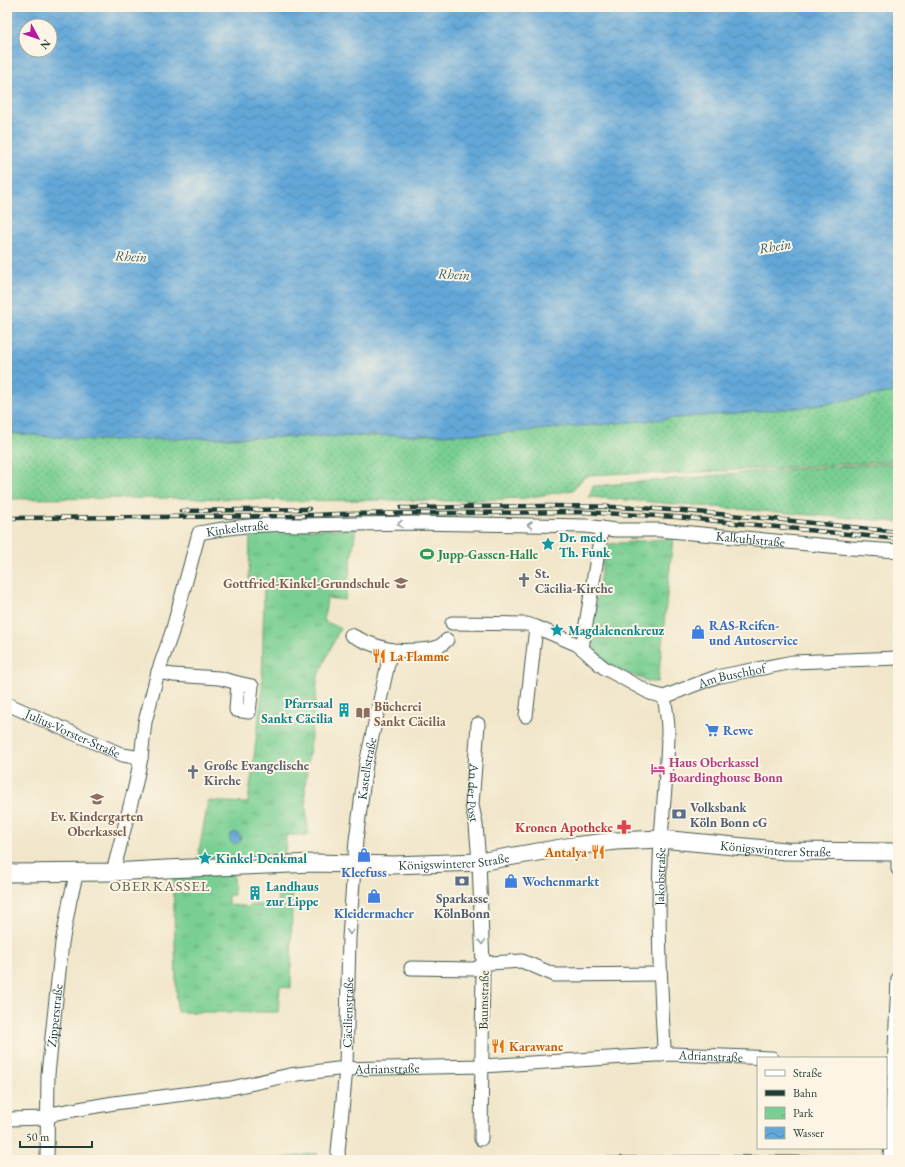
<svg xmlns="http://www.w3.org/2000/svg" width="905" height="1167" viewBox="0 0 905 1167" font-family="'EB Garamond',serif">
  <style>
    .grass { fill: url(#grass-dots); stroke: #4c8664 }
    .park { fill: url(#park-tufts); stroke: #4c8664 }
    .water { fill: url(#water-waves); stroke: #417286; fill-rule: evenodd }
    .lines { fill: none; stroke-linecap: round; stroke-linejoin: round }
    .minor-casing { stroke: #3e564a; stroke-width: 15 }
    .major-casing { stroke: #3e564a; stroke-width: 19 }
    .minor { stroke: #fff; stroke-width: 13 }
    .major { stroke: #fff; stroke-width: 17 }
    .tram { stroke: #1f3d34; stroke-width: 1 }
    .rail-casing { stroke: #1f3d34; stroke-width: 4.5 }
    .rail { stroke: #fcf5e5; stroke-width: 3; stroke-dasharray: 9; stroke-linecap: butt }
    .oneway { stroke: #8f9e9a }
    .labels { text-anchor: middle; stroke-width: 4; stroke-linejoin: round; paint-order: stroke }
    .street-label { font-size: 13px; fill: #1f3d34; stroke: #fcf5e5 }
    .culture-label { font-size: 13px; font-weight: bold; fill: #0d838f; stroke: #fcf5e5; text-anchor: start }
    .leisure-label { font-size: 13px; font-weight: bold; fill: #27864d; stroke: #fcf5e5; text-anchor: start }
    .worship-label { font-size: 13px; font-weight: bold; fill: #5b616d; stroke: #fcf5e5; text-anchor: start }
    .education-label { font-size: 13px; font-weight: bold; fill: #785e54; stroke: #fcf5e5; text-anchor: end }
    .shop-label { font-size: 13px; font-weight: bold; fill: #366cbe; stroke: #fcf5e5; text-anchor: start }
    .food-label { font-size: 13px; font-weight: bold; fill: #c56008; stroke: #fcf5e5; text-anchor: start }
    .hotel-label { font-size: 13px; font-weight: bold; fill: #b23c85; stroke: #fcf5e5; text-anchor: start }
    .service-label { font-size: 13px; font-weight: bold; fill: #4e5e75; stroke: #fcf5e5; text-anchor: start }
    .health-label { font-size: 13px; font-weight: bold; fill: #be3a42; stroke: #fcf5e5; text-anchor: end }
    .water-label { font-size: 14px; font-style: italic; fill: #335d65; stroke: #fcf5e5 }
    .quarter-label { font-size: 15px; letter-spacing: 1px; fill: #686451; stroke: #fcf5e5 }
  </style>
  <defs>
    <pattern id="grass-dots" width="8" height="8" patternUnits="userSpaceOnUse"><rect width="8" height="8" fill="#79cf93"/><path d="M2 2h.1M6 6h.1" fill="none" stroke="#63a979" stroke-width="1.8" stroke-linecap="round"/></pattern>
    <pattern id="park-tufts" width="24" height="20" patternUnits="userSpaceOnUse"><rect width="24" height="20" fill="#79cf93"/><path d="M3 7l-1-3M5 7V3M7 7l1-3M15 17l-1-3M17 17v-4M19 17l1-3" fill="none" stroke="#63a979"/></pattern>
    <pattern id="water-waves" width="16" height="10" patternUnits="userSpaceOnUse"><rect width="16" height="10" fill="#63a7d8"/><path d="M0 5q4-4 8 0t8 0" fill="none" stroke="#5189b0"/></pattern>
  </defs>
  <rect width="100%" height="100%" fill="#fcf5e5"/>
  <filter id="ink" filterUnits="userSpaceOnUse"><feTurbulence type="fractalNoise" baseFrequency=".025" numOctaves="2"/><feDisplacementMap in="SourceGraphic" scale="8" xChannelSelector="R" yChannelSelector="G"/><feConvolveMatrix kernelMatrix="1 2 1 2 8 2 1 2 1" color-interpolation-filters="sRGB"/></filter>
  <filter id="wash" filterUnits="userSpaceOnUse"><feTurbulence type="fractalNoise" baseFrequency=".012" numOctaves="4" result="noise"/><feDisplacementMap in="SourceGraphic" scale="16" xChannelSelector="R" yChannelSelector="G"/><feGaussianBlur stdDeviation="0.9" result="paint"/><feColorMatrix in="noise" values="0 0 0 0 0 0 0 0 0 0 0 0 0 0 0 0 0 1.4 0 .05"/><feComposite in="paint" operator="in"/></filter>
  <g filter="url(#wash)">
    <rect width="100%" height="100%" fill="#f1e6ca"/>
    <path class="grass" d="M 898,391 L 898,461 L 668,474 L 626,473 L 590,475 L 583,478 L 573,490 L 525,498 L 450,501 L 376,500 L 286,501 L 254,499 L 169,498 L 7,499 L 7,433 L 93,440 L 489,434 L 807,407 Z
      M 898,463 L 898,522 L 589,497 L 593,486 L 774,470 Z
      M 317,1153 L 318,1160 L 276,1160 L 276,1159 Z"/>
    <path class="park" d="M 356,529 L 345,600 L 327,598 L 324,621 L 340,628 L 318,676 L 305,788 L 308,835 L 286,835 L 285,858 L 197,862 L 208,801 L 248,803 L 262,693 L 264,583 L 249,582 L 250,530 Z
      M 673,538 L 658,682 L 650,682 C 637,677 610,668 600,657 C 595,652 593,644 591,637 L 605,547 L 610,544 Z
      M 233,874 L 234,895 L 228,895 L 228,905 L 245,906 L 246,908 L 249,907 L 249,905 L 278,905 L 277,890 L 292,890 L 291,988 L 280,986 L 278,1012 L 177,1012 L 173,878 Z"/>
    <path class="water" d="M 7,7 L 898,7 L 898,391 L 807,407 L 489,434 L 93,440 L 7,433 ZM 26,26 L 50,26 L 50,50 L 26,50 Z
      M229.5 838a5.5 5.5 0 1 1 11 0a5.5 5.5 0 1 1-11 0Z"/>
  </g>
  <g filter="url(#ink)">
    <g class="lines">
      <defs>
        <g id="minor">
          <path id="s1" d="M 452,623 L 527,624 L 536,627 L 576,644 C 587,651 595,662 606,669 L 650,693 L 664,697 L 689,687 L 716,677 L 793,662 L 898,658"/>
          <path d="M 351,635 C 363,641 380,648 393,650 C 401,651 410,650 418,650 C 431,649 437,650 447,640"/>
          <path d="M 582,648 L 602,528"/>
          <path d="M 158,672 L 173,675 L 219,678 L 238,683 L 236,710 L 249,712 L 252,686 L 238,683"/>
          <path id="s2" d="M 7,704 L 123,755 L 141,758"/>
          <path d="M 526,716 L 536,627"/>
          <path id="s3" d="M 478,724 L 472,805 L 476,825 L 479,862 L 483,965 L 481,1139"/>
          <path d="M 898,852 L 898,869"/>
          <path id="s4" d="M 113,872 L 135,787 L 141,758 L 145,722 L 158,672 L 172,632 L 199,533 C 231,527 268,523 299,525 L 413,523 L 586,526 L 615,530 L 659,530 L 851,548 L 898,551"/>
          <path d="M 411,968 L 474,969 L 489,963 L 522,961 L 555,975 L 659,974"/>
          <path id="s5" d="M 661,1055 L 664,1047 C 660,977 657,909 661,840 C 663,803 668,767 668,731 C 668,720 666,708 664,697"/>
          <path id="s6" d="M 7,1119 L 47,1118 L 56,1113 L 114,1103 L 231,1088 L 290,1075 L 337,1069 L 482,1066 L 672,1054 L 772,1058"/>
          <path id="s7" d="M 47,1160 L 48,1074 L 62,943 L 70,900 L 77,872"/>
          <path id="s8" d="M 339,1160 L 338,1152 L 346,1069 L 349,938 L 356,840 L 366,764 L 391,650"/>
          <path d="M 890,1160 L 898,979"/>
        </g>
        <g id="major">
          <path id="s9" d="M 7,873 L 113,872 L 166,869 L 315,863 L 393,865 L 479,862 L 573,846 L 616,841 L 661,839 L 786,851 L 898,852"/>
        </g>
      </defs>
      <use href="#minor" class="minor-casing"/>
      <use href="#major" class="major-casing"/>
      <use href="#minor" class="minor"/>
      <use href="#major" class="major"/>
      <path class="tram" d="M 531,1160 C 653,1154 776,1155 898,1158"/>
      <defs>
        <path id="rail" d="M 401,508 C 480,507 560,504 639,508 C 726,513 812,523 898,532
          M 181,511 L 309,509
          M 7,518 L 290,516 L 337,514 L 583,512 L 676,517 L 898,539"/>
      </defs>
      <use href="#rail" class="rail-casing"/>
      <use href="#rail" class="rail"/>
    </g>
    <defs><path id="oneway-chevron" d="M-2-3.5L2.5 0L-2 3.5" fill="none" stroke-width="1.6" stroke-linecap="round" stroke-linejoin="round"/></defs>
    <g class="oneway">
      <use href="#oneway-chevron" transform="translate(400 524) rotate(179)"/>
      <use href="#oneway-chevron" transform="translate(530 525) rotate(-179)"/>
      <use href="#oneway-chevron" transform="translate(350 932) rotate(94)"/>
      <use href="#oneway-chevron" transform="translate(482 942) rotate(88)"/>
    </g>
  </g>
  <defs>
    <symbol id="sight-bare" viewBox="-9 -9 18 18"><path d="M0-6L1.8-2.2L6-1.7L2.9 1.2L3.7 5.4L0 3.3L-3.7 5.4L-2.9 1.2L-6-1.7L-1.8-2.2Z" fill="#0f9aa8" stroke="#fcf5e5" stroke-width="2.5" paint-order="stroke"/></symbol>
    <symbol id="stadium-bare" viewBox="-9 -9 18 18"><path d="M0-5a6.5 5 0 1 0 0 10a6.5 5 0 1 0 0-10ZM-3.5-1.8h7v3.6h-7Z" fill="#2e9e5b" stroke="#fcf5e5" stroke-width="2.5" paint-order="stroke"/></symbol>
    <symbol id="church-bare" viewBox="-9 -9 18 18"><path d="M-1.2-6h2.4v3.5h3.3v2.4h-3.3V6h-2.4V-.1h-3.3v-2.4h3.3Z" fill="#6b7280" stroke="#fcf5e5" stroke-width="2.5" paint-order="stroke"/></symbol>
    <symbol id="school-bare" viewBox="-9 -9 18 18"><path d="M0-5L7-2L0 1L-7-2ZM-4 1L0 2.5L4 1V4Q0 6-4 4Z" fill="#8d6e63" stroke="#fcf5e5" stroke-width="2.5" paint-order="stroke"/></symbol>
    <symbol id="shop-bare" viewBox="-9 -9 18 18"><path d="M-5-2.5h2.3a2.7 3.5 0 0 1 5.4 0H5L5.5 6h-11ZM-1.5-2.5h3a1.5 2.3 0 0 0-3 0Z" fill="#3f7fe0" stroke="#fcf5e5" stroke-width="2.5" paint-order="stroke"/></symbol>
    <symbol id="restaurant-bare" viewBox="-9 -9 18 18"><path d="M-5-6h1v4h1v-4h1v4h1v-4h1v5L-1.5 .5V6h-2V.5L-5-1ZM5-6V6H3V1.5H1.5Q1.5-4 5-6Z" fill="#e8710a" stroke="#fcf5e5" stroke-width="2.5" paint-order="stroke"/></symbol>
    <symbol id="building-bare" viewBox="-9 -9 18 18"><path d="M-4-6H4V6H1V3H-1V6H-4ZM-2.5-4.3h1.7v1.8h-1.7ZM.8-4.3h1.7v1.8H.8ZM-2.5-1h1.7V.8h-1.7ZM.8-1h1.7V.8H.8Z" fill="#0f9aa8" stroke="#fcf5e5" stroke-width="2.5" paint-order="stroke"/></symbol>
    <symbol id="library-bare" viewBox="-9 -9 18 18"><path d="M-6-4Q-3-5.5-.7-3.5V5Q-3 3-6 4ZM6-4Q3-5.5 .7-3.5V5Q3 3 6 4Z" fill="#8d6e63" stroke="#fcf5e5" stroke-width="2.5" paint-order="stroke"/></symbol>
    <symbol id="supermarket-bare" viewBox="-9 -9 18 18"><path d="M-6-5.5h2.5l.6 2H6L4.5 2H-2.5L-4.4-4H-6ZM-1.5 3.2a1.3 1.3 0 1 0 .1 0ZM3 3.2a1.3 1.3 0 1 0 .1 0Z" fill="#3f7fe0" stroke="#fcf5e5" stroke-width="2.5" paint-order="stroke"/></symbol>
    <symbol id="hotel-bare" viewBox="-9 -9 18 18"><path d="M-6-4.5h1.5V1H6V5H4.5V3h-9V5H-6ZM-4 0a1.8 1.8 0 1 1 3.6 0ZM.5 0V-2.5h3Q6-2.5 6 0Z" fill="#d1479c" stroke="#fcf5e5" stroke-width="2.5" paint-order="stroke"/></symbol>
    <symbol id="bank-bare" viewBox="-9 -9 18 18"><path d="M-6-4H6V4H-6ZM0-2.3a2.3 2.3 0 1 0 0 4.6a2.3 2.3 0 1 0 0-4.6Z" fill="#5c6f8a" stroke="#fcf5e5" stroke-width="2.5" paint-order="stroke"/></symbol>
    <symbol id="pharmacy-bare" viewBox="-9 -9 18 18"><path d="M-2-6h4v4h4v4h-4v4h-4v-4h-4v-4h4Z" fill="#e0444e" stroke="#fcf5e5" stroke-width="2.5" paint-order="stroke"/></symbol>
  </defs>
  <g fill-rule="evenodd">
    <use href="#sight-bare" x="538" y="534" width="20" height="20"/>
    <use href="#stadium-bare" x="417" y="544" width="20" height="20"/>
    <use href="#church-bare" x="514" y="570" width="20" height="20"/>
    <use href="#school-bare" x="391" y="573" width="20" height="20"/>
    <use href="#sight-bare" x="547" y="620" width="20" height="20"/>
    <use href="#shop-bare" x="688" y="622" width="20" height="20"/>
    <use href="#restaurant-bare" x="369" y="646" width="20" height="20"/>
    <use href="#building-bare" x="334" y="700" width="20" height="20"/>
    <use href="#library-bare" x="353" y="703" width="20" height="20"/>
    <use href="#supermarket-bare" x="702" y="720" width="20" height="20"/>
    <use href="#hotel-bare" x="648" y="759" width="20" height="20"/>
    <use href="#church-bare" x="183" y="762" width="20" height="20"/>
    <use href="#school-bare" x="87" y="789" width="20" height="20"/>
    <use href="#bank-bare" x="669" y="804" width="20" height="20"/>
    <use href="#pharmacy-bare" x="614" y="817" width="20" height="20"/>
    <use href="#restaurant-bare" x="588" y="842" width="20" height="20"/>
    <use href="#shop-bare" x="354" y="845" width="20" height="20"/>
    <use href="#sight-bare" x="195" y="848" width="20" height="20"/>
    <use href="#bank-bare" x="452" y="871" width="20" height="20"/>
    <use href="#shop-bare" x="501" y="871" width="20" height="20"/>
    <use href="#building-bare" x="245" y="883" width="20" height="20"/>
    <use href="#shop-bare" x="364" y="886" width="20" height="20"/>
    <use href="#restaurant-bare" x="488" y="1036" width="20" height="20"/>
  </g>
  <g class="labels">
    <g class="street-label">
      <text dy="5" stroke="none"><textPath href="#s4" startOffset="389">Kinkelstraße</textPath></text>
      <text dy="5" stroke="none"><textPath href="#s4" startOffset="903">Kalkuhlstraße</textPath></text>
      <text dy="5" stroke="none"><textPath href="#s1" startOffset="303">Am Buschhof</textPath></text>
      <text dy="5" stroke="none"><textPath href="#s2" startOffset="72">Julius-Vorster-Straße</textPath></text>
      <text dy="5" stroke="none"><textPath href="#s8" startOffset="393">Kastellstraße</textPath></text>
      <text dy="5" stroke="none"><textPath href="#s3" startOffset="69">An der Post</textPath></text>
      <text dy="5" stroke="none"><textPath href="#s9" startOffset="771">Königswinterer Straße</textPath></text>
      <text dy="5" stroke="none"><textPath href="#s9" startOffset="447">Königswinterer Straße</textPath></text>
      <text dy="5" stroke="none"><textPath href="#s5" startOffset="179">Jakobstraße</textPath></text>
      <text transform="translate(483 1000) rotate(-89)" y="5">Baumstraße</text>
      <text dy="5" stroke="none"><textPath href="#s8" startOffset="148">Cäcilienstraße</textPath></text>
      <text dy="5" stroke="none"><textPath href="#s7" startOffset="145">Zipperstraße</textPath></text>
      <text dy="5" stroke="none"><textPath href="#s6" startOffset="709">Adrianstraße</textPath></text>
      <text dy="5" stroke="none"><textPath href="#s6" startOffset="385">Adrianstraße</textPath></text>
    </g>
    <g class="culture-label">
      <text x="559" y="542">Dr. med.<tspan x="559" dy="15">Th. Funk</tspan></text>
      <text x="568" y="635">Magdalenenkreuz</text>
      <text x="333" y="708" text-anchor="end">Pfarrsaal<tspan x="333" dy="15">Sankt Cäcilia</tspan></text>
      <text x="216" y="863">Kinkel-Denkmal</text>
      <text x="266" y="891">Landhaus<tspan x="266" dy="15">zur Lippe</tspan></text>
    </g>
    <g class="leisure-label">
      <text x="438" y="559">Jupp-Gassen-Halle</text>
    </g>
    <g class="worship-label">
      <text x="535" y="578">St.<tspan x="535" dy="15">Cäcilia-Kirche</tspan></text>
      <text x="204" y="770">Große Evangelische<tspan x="204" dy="15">Kirche</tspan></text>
    </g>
    <g class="education-label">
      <text x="390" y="588">Gottfried-Kinkel-Grundschule</text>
      <text x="374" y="711" text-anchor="start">Bücherei<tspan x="374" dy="15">Sankt Cäcilia</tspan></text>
      <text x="97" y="821" text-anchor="middle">Ev. Kindergarten<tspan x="97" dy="15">Oberkassel</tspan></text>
    </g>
    <g class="shop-label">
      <text x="709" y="630">RAS-Reifen-<tspan x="709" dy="15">und Autoservice</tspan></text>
      <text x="723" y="735">Rewe</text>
      <text x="364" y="877" text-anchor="middle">Kleefuss</text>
      <text x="522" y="886">Wochenmarkt</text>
      <text x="374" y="918" text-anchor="middle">Kleidermacher</text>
    </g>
    <g class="food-label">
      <text x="390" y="661">La Flamme</text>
      <text x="587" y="857" text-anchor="end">Antalya</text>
      <text x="509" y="1051">Karawane</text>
    </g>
    <g class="hotel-label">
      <text x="669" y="767">Haus Oberkassel<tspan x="669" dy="15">Boardinghouse Bonn</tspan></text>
    </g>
    <g class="service-label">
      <text x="690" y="812">Volksbank<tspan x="690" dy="15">Köln Bonn eG</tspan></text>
      <text x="462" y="903" text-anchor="middle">Sparkasse<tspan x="462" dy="15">KölnBonn</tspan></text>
    </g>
    <g class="health-label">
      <text x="613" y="832">Kronen Apotheke</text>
    </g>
    <g class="water-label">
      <text transform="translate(775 246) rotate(-9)" y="5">Rhein</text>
      <text transform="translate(131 256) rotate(3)" y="5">Rhein</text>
      <text transform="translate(454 274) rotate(3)" y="5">Rhein</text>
    </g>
    <g class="quarter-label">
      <text x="160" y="891">OBERKASSEL</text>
    </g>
  </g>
  <rect width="905" height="1167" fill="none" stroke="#fcf5e5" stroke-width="24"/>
  <rect x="757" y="1057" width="130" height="92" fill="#fcf5e5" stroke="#a4ab9e"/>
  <rect x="765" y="1070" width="20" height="6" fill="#ffffff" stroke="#a4ab9e"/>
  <text x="793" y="1077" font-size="12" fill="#1f3d34">Straße</text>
  <rect x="765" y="1090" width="20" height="6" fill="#1f3d34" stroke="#a4ab9e"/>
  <text x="793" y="1097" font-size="12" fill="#1f3d34">Bahn</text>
  <rect x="765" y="1107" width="20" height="12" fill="url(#park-tufts)" stroke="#a4ab9e"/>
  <text x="793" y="1117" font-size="12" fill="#1f3d34">Park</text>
  <rect x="765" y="1127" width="20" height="12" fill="url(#water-waves)" stroke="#a4ab9e"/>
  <text x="793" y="1137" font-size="12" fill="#1f3d34">Wasser</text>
  <g transform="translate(38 38) rotate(130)"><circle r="19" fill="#fcf5e5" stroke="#a4ab9e"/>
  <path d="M0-3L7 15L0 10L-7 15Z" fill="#b5179e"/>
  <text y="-6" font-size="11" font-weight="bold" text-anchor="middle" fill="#1f3d34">N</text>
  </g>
  <path d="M20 1141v6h72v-6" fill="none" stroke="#1f3d34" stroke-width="2"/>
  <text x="26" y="1141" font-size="12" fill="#1f3d34" stroke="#fcf5e5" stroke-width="3" paint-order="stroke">50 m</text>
</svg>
